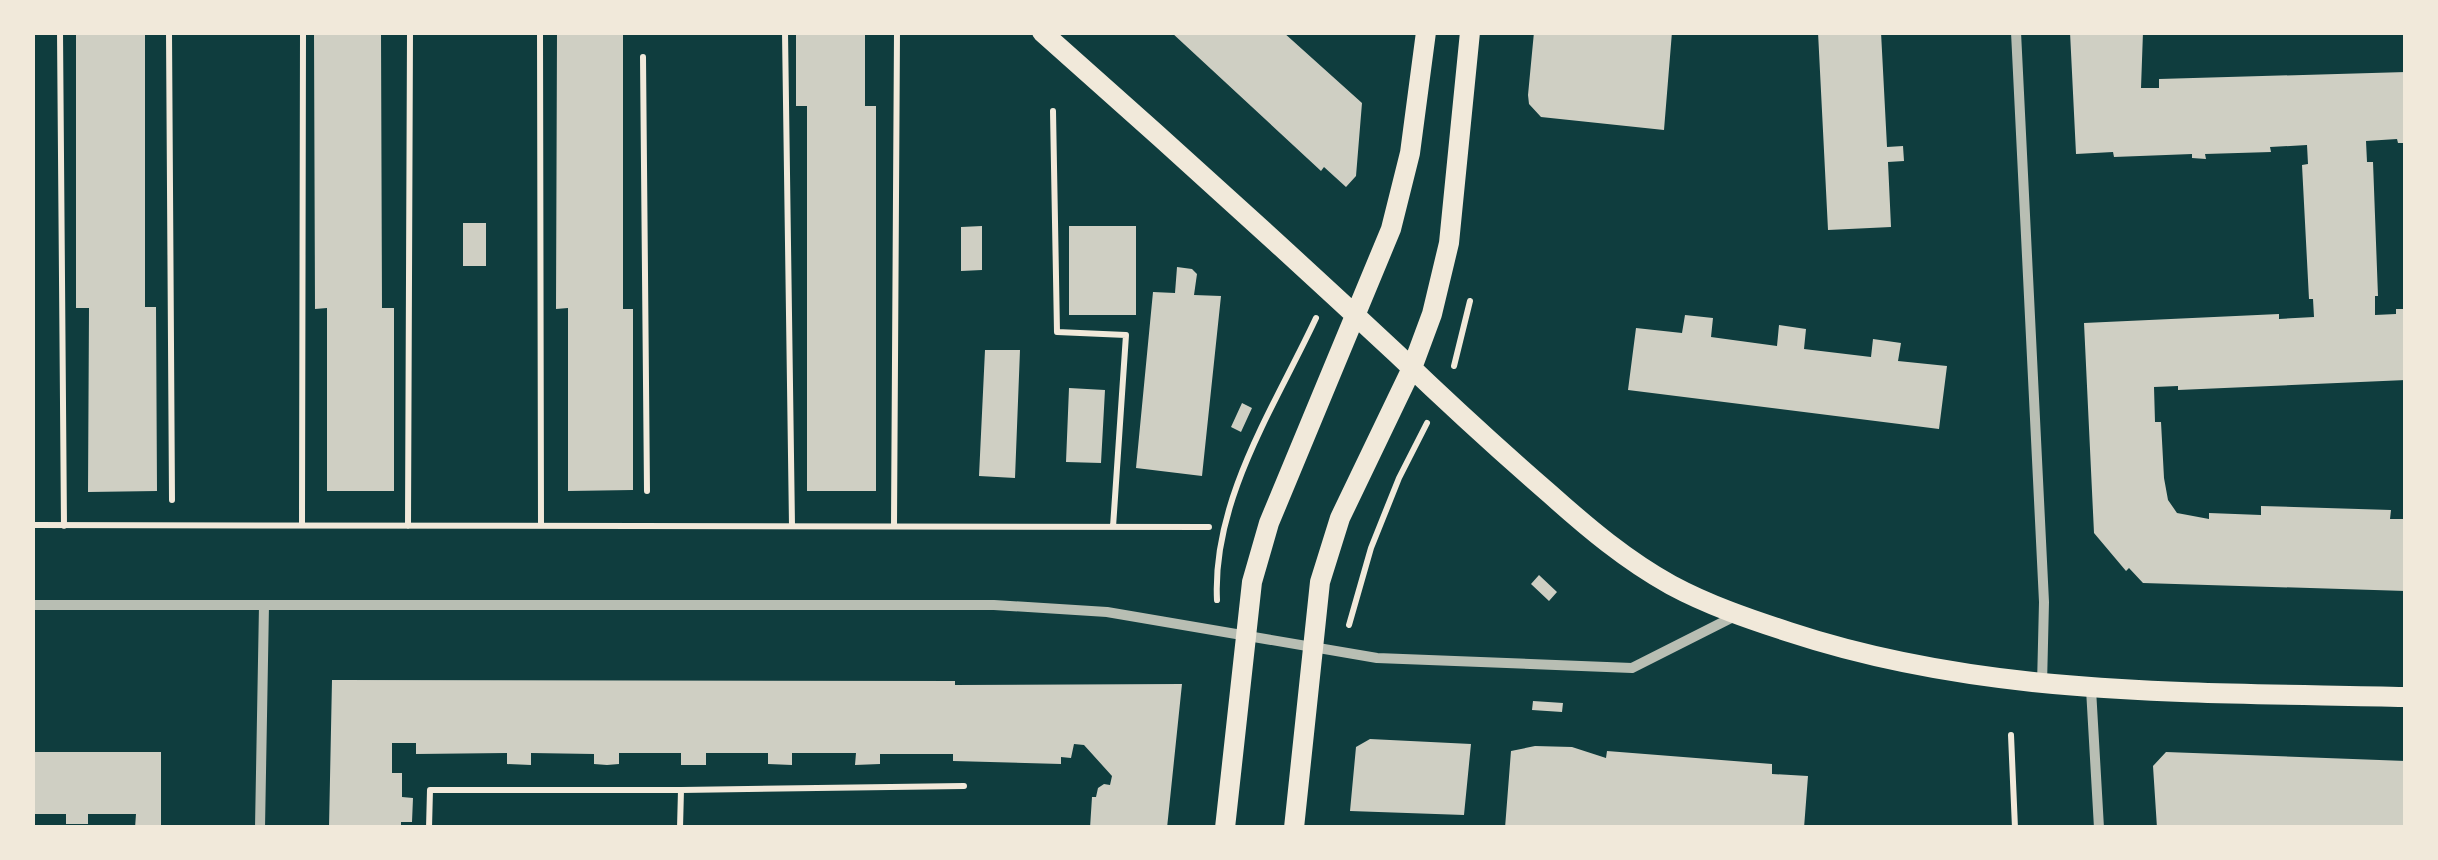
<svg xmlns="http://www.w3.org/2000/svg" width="2438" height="860" viewBox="0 0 2438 860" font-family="'Source Serif 4',serif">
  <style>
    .building { fill: #cfcfc3 }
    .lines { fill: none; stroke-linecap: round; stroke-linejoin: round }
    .path { stroke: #f1e9da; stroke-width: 6 }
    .minor { stroke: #b8beb3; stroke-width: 10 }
    .secondary { stroke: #f1e9da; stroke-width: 20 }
  </style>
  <rect width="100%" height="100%" fill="#0f3d3e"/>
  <path class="building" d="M 76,32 L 145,32 L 145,307 L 156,307 L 157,491 L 88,492 L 89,308 L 76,308 Z
    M 314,32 L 381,32 L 382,308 L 394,308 L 394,491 L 327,491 L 327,308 L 315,309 Z
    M 557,32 L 623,32 L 623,309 L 633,309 L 633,490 L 568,491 L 568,308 L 556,309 Z
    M 796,32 L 865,32 L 865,106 L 876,106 L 876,491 L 807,491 L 807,106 L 796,106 Z
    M 1171,32 L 1283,32 L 1362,103 L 1356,176 L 1346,187 L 1324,167 L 1321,171 Z
    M 1534,32 L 1672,32 L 1664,130 L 1541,117 L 1529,104 L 1528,95 Z
    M 1818,32 L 1881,32 L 1887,147 L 1903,146 L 1904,161 L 1888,162 L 1891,227 L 1828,230 Z
    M 2070,32 L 2143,32 L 2141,88 L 2159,88 L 2159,79 L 2406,72 L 2406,143 L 2398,143 L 2397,139 L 2366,141 L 2367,162 L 2373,162 L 2378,296 L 2375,296 L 2375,315 L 2396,314 L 2396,309 L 2406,309 L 2406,380 L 2178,390 L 2178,386 L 2154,387 L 2155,422 L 2161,422 L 2164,478 L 2168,500 L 2177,513 L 2209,519 L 2209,513 L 2261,515 L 2261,506 L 2391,510 L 2390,519 L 2406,519 L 2406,591 L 2143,583 L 2129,568 L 2126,571 L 2094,533 L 2084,323 L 2279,314 L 2279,319 L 2314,317 L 2313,299 L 2309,299 L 2302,165 L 2308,164 L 2307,145 L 2270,147 L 2271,152 L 2205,154 L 2206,159 L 2192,158 L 2192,154 L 2114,157 L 2113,152 L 2076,154 Z
    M 463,223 L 486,223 L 486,266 L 463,266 Z
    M 982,226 L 982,270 L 961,271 L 961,227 Z
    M 1069,226 L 1136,226 L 1136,315 L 1069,315 Z
    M 1177,267 L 1192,269 L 1197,274 L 1194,295 L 1221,296 L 1202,476 L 1136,468 L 1153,292 L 1175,293 Z
    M 1685,315 L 1713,318 L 1711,337 L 1777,346 L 1779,325 L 1806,329 L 1804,349 L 1871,357 L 1873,339 L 1901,343 L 1898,361 L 1947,366 L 1939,429 L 1628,390 L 1636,328 L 1682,333 Z
    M 985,350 L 1020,350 L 1015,478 L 979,476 Z
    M 1069,388 L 1105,390 L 1101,463 L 1066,462 Z
    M 1242,403 L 1252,408 L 1241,432 L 1231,427 Z
    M 1539,575 L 1557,592 L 1549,601 L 1531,584 Z
    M 332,680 L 955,681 L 955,685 L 1182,684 L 1167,828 L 1090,828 L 1092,797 L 1096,797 L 1098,788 L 1104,784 L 1110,785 L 1112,776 L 1084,745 L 1074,744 L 1071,758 L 1061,757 L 1061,764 L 953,761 L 953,754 L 880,754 L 880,764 L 855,765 L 856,753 L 792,753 L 792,765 L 768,764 L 768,753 L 706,753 L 706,765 L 681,765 L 681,753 L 619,753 L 619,764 L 607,765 L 594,764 L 594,754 L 531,753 L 531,765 L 507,764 L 507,753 L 416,754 L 416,743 L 392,743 L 392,773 L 402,773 L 402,797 L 413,798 L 412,822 L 401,822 L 401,828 L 329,828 Z
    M 1533,701 L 1563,703 L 1562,712 L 1532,710 Z
    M 1370,739 L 1471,744 L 1464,815 L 1350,811 L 1356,747 Z
    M 1535,746 L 1572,747 L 1606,758 L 1607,751 L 1772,764 L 1772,774 L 1808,776 L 1804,828 L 1505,828 L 1511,751 Z
    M 32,752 L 161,752 L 161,828 L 135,828 L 136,814 L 88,814 L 88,824 L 66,824 L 66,814 L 32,814 Z
    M 2166,752 L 2406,761 L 2406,828 L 2157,828 L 2153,766 Z"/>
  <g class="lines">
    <path class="path" d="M 60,32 L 64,526
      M 169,32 L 172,500
      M 540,32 L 541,526
      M 785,32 L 792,526
      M 643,57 L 647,491
      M 1053,111 L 1057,332 L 1126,335 L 1113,527
      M 1454,366 L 1470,301
      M 32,525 L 1209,527
      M 302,525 L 303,32
      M 408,526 L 410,32
      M 894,526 L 897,32
      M 1217,600 C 1212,500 1275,406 1316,318
      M 1349,625 L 1371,548 L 1399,478 L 1427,423
      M 2011,735 L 2015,828
      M 429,828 L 430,790 L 681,790
      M 680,828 L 681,790 L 964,786"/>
    <path class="minor" d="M 2016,32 L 2044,602 L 2042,685
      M 32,605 L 994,605 L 1107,612 L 1377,658 L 1632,668 L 1735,616
      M 2091,689 L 2099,828
      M 260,828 L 264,605"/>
    <path class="secondary" d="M 1042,32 C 1162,138 1280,245 1397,354 C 1447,402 1498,449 1550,494 C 1588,528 1626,560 1671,585 C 1708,605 1749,619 1789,632 C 1989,698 2198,692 2406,697
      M 1225,828 L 1252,582 L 1269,523 L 1391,229 L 1410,153 L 1426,32
      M 1294,828 L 1320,582 L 1340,518 L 1412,368 L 1432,314 L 1449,243 L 1470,32"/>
  </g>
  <rect width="2438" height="860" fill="none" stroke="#f1e9da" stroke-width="70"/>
</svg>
